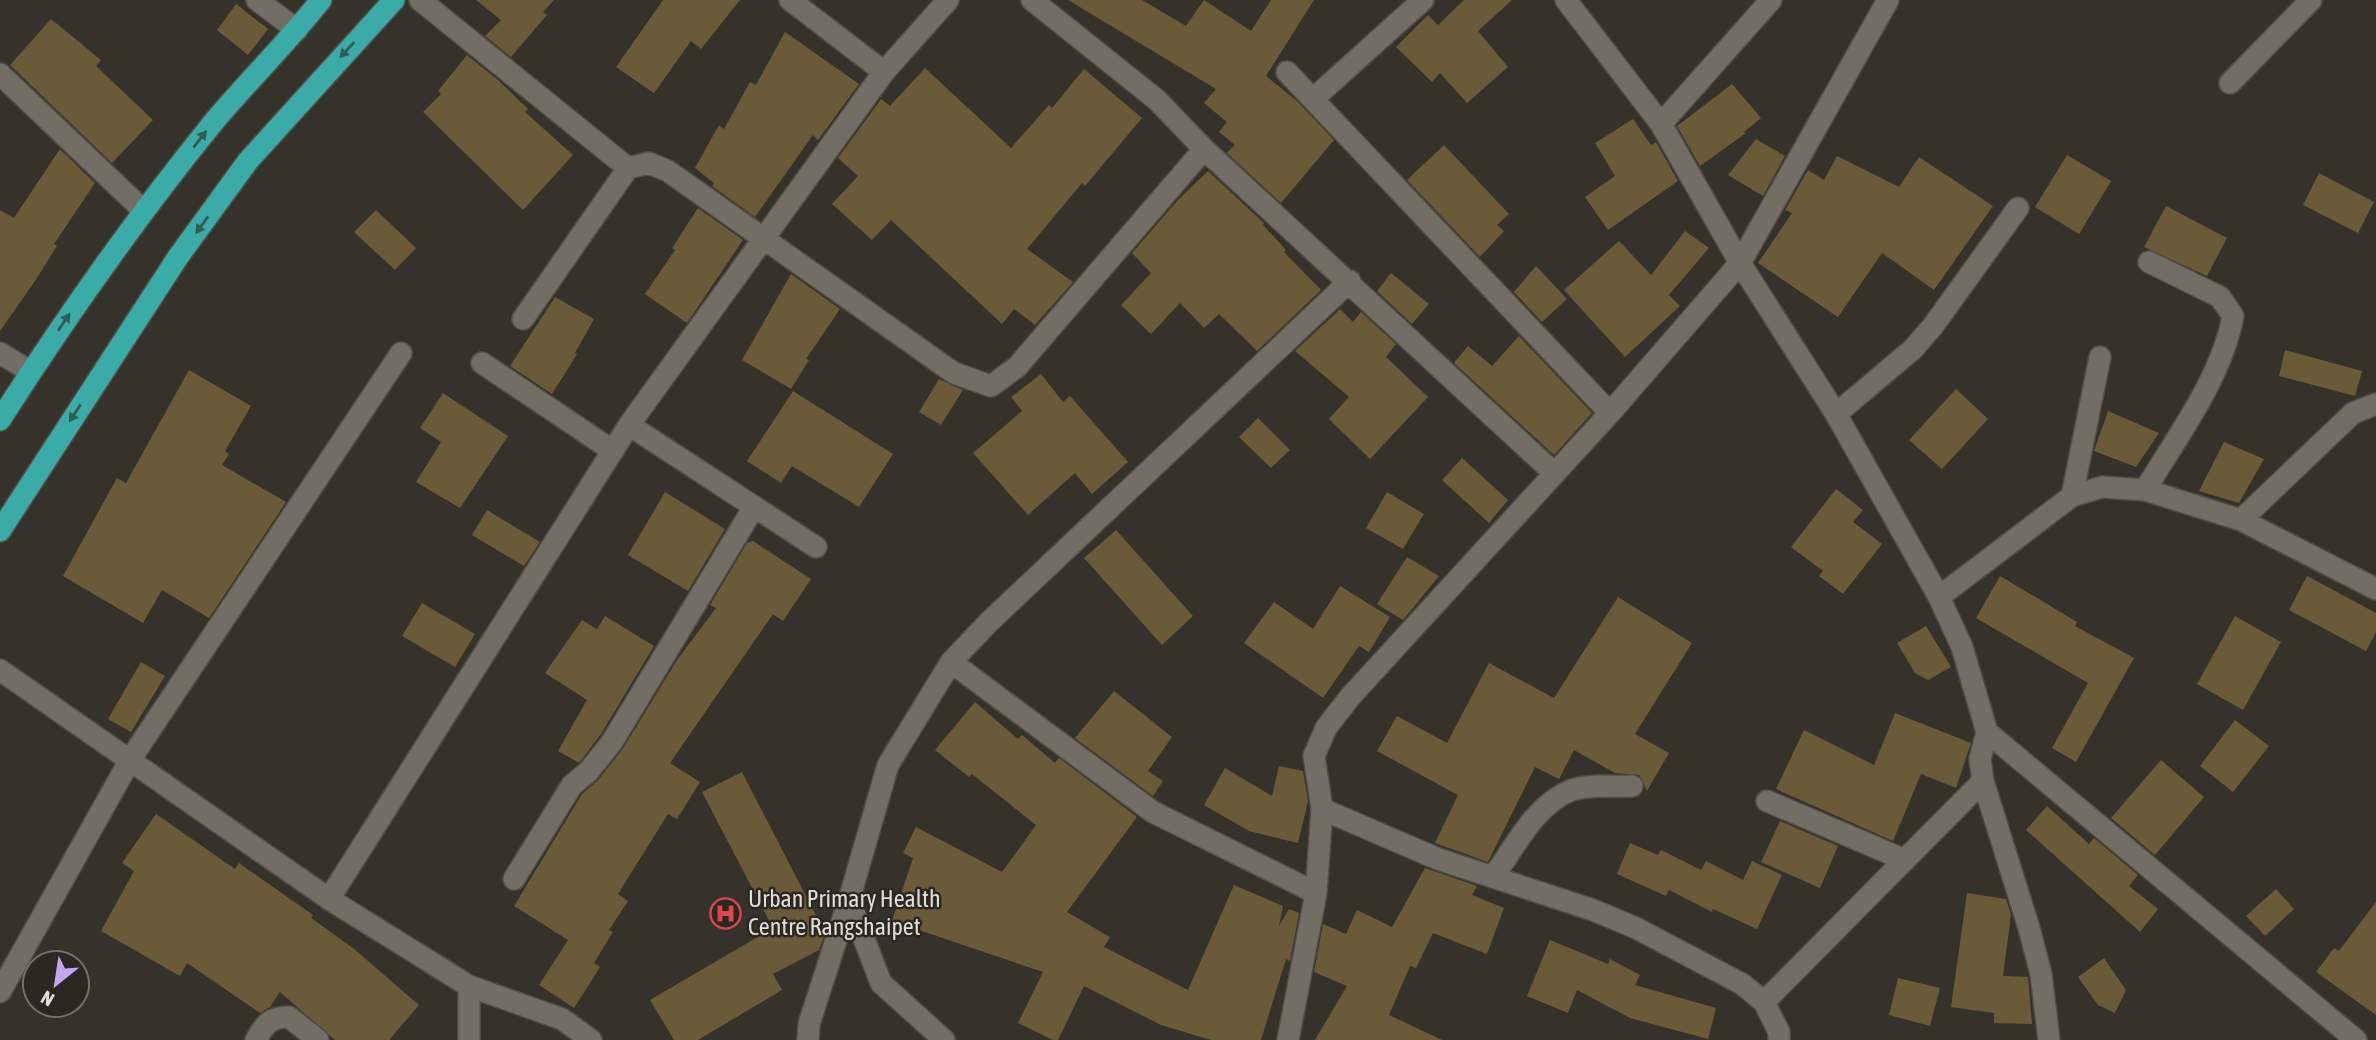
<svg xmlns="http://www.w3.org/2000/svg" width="2376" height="1040" viewBox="0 0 2376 1040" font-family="'Asap Condensed',sans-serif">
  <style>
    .building { fill: #6b5a38 }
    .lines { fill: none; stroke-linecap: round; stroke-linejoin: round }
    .street-casing { stroke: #504d47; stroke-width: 24 }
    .highway-casing { stroke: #504d47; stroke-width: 24 }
    .street { stroke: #726e66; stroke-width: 21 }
    .highway { stroke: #3aaba6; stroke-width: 21 }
    .oneway { fill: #315c56 }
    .labels { text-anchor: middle; stroke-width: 5; stroke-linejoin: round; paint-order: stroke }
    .poi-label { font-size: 24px; fill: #e0deda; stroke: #2b2821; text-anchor: start }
  </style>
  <rect width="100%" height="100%" fill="#35322b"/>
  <path class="building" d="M 476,0 L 554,0 L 543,12 L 547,15 L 511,57 L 485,36 L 501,20 Z
    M 663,0 L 740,0 L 701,49 L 691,41 L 654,93 L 616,67 Z
    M 1068,0 L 1142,0 L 1186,26 L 1204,0 L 1251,31 L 1271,0 L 1314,0 L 1266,76 L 1297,101 L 1334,140 L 1281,203 L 1227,153 L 1235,145 L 1219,132 L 1227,122 L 1204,103 L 1216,89 Z
    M 1464,0 L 1512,0 L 1478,31 L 1508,67 L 1467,103 L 1440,73 L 1432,82 L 1396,47 L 1428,15 L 1438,25 Z
    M 236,4 L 268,29 L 248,55 L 217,30 Z
    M 51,19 L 101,60 L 96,66 L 153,120 L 112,163 L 10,65 Z
    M 785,32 L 859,84 L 818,140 L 813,135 L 755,217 L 712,186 L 714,183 L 695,168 L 719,125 L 724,129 L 750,82 L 756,85 Z
    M 467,55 L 498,80 L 528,109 L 525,112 L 573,155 L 523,210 L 423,112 L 441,94 L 438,91 Z
    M 925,68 L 1011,148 L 1049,105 L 1052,108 L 1084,69 L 1142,118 L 1085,186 L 1082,183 L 1027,249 L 1073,282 L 1035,325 L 1014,309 L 1002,324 L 891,220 L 872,240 L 832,204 L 858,176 L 838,158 L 881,99 L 890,106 Z
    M 1732,84 L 1761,118 L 1744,132 L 1746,133 L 1700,166 L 1677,126 Z
    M 1633,119 L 1651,145 L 1656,142 L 1678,181 L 1608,230 L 1585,197 L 1615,176 L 1595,143 Z
    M 1756,139 L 1785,156 L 1763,196 L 1728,175 Z
    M 1444,145 L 1509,214 L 1497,225 L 1504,231 L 1480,257 L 1407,180 Z
    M 60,149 L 95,183 L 54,244 L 57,246 L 37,278 L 0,331 L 0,210 L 14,218 Z
    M 2067,155 L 2111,181 L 2079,234 L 2035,207 Z
    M 1837,156 L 1899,187 L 1919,157 L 1993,206 L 1934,290 L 1882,253 L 1838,317 L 1758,263 L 1792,213 L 1785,210 L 1808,170 L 1824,180 Z
    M 1208,171 L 1264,223 L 1263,225 L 1286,250 L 1284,252 L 1321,290 L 1257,351 L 1219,314 L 1204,328 L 1180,303 L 1151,334 L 1121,305 L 1151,273 L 1132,253 L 1178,200 Z
    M 2319,173 L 2374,202 L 2358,233 L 2303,205 Z
    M 2166,206 L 2227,238 L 2207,276 L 2144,247 Z
    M 698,208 L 743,240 L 687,323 L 645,294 L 675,250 L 672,248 Z
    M 376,210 L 416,248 L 395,270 L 354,232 Z
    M 1685,231 L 1709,248 L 1669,295 L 1680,306 L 1625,357 L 1564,290 L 1619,241 L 1651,275 Z
    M 1536,266 L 1567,299 L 1542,322 L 1514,292 Z
    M 1391,273 L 1429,304 L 1412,324 L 1377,291 Z
    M 791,274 L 840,309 L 806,359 L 809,360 L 791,389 L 742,360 Z
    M 555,297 L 594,319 L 575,353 L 577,354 L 552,394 L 510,366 Z
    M 1340,309 L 1353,322 L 1361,312 L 1396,344 L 1386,357 L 1428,397 L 1370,459 L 1329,419 L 1349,397 L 1295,351 Z
    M 1519,336 L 1592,413 L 1554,455 L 1454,363 L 1468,346 L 1492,366 Z
    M 2285,350 L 2362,371 L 2355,396 L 2279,376 Z
    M 189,370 L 251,406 L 225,451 L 229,454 L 222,465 L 286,502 L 209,618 L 162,590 L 143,623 L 63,576 L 117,478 L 126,483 Z
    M 1041,374 L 1063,402 L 1070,396 L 1128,462 L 1092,494 L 1075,473 L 1028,515 L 973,453 L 1022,411 L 1011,397 Z
    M 939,379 L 963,390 L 941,425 L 919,412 Z
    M 1956,389 L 1988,419 L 1942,469 L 1909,440 Z
    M 793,391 L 893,454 L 859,507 L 792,466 L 781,483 L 747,461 Z
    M 443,393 L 508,436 L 460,508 L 416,482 L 441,442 L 420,428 Z
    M 2108,411 L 2159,433 L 2136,467 L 2094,451 Z
    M 1258,418 L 1290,450 L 1271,468 L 1239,437 Z
    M 2224,442 L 2264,459 L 2239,503 L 2199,491 Z
    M 1462,458 L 1508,500 L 1489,523 L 1442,480 Z
    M 1836,489 L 1863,510 L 1853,522 L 1882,544 L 1843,594 L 1819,576 L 1823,571 L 1791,547 Z
    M 665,492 L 725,529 L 688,591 L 628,555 Z
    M 1387,492 L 1424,514 L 1403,549 L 1366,528 Z
    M 487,510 L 540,542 L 524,566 L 472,535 Z
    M 1116,530 L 1193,616 L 1162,645 L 1084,558 Z
    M 753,541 L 811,579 L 783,621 L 773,614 L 670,763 L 700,782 L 677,819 L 668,814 L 618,894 L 628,901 L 609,930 L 613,932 L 594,963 L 600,967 L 574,1008 L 539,985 L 568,940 L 514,906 L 582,794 L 598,780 L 622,750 L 677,660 L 716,608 L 710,605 L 747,543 Z
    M 1407,557 L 1439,576 L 1403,620 L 1377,604 Z
    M 2000,576 L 2077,622 L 2075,626 L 2134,658 L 2076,762 L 2052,748 L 2088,683 L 1976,618 Z
    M 2307,576 L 2376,613 L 2376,632 L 2366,651 L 2289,610 Z
    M 1340,586 L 1390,617 L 1369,652 L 1359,646 L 1323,698 L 1244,643 L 1274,602 L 1313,629 Z
    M 1618,597 L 1692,643 L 1635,734 L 1669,753 L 1647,791 L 1639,775 L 1615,773 L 1574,750 L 1559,779 L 1535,767 L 1488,862 L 1435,843 L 1458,795 L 1377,751 L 1397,716 L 1447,743 L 1489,663 L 1554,698 Z
    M 422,603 L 475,634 L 455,667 L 402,636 Z
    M 605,616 L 654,646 L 601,734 L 579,763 L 558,751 L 587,700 L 545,673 L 582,620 L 597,629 Z
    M 2235,616 L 2281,642 L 2243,710 L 2197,684 Z
    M 1926,626 L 1951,667 L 1928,680 L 1915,673 L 1897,643 Z
    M 141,662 L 165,676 L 131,732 L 108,719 Z
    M 1114,691 L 1172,737 L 1148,771 L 1163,781 L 1153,796 L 1075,738 Z
    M 975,702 L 1018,739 L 1022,735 L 1055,763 L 1059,758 L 1137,817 L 1067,912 L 1110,937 L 1104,947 L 1188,990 L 1234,885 L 1283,906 L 1279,926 L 1289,909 L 1299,913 L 1290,961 L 1286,959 L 1261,1040 L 1211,1040 L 1161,1025 L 1084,986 L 1058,1040 L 1053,1040 L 1018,1023 L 1043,972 L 892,921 L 913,858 L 903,853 L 916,827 L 1002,872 L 1036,825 L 972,774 L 969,777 L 935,750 Z
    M 1895,713 L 1971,743 L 1956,788 L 1921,774 L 1893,841 L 1776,789 L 1804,730 L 1874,765 Z
    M 2235,720 L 2269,746 L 2233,792 L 2200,766 Z
    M 2161,760 L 2204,797 L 2155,855 L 2111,818 Z
    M 1279,766 L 1303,771 L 1308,801 L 1298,843 L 1249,831 L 1204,805 L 1225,768 L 1272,796 Z
    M 742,772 L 825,933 L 819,950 L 773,974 L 782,990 L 698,1040 L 674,1040 L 650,1000 L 773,928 L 702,792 Z
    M 2047,806 L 2089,844 L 2094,838 L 2138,875 L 2129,886 L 2158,909 L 2140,932 L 2026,830 Z
    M 156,814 L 235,869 L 239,863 L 313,915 L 311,918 L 353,948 L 419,1005 L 389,1040 L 335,1040 L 280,992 L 270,1007 L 260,1013 L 187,963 L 180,976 L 101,931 L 134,871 L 122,863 Z
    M 1780,821 L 1838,846 L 1820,888 L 1761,862 Z
    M 1630,843 L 1658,855 L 1661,850 L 1701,870 L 1706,861 L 1743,880 L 1752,861 L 1782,875 L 1757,929 L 1713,909 L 1712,912 L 1669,890 L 1666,896 L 1617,874 Z
    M 1425,868 L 1477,886 L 1472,895 L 1504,908 L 1487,954 L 1433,933 L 1416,968 L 1410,966 L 1389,1015 L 1442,1040 L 1315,1040 L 1347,986 L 1314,972 L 1323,924 L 1346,934 L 1357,910 L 1392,927 Z
    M 2276,889 L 2294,909 L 2265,936 L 2246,916 Z
    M 1967,893 L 2006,899 L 2011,915 L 2003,976 L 2028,977 L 2032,1024 L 1994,1023 L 1994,1013 L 1951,1007 Z
    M 2376,902 L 2376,1015 L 2316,972 L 2334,948 L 2339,951 Z
    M 1550,940 L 1608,964 L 1610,959 L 1640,975 L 1635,985 L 1716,1008 L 1708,1039 L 1630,1018 L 1577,990 L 1568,1013 L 1527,996 Z
    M 2104,958 L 2126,990 L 2115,1013 L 2098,1005 L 2078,977 Z
    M 1898,978 L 1940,988 L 1930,1026 L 1889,1015 Z"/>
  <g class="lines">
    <defs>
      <path id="street" d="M 257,0 L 297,30
        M 420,0 L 628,168 L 649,163 L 668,171 L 954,373 L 991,386 L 1017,367 L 1204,149
        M 790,0 L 884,72
        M 1032,0 L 1157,100 L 1204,149 L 1554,473
        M 1566,0 L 1661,124 L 1740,263 L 1836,414 L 1939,597 L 1962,647 L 1987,732 L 1980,759 L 1983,781 L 2029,928 L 2041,974 L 2049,1040
        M 1287,72 L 1610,413
        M 0,74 L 144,211
        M 2230,83 L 2311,0
        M 1313,99 L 1423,0
        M 1661,124 L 1771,0
        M 523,319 L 628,168
        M 0,353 L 31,372
        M 482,363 L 613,451
        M 1836,414 L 1913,349 L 1933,326 L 2018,208
        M 629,425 L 816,547
        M 2145,490 C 2178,435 2221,379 2233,316 L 2220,297 L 2149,262
        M 2072,496 L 2100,357
        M 2241,520 L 2353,413 L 2376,404
        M 1939,597 L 2072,496 L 2102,487 L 2145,490 L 2241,520 L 2376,589
        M 951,662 L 1153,812 L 1316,893
        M 0,670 L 329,899 L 469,986 L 562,1019 L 591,1040
        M 1987,732 L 2356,1040
        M 1767,801 L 1905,860
        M 1322,809 L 1438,859 L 1593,910 L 1636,928 L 1742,984 L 1764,1002 L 1779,1032 L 1779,1040
        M 1493,877 C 1515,847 1535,804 1572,790 C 1589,784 1614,787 1632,786
        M 514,879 L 572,785 L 588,772 L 612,742 L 754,507
        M 329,899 L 629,425 L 884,72 L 948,0
        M 469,986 L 469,1040
        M 0,992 L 130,760 L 401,353
        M 1764,1002 L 1983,781
        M 256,1040 C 265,1024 270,1017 289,1017 L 318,1040
        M 808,1040 L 809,1024 L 849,900
        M 944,1040 L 881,983 L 849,900 L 888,765 L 951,662 L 989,622 L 1350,281
        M 1288,1040 L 1316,893 L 1322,809 L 1314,756 L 1326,728 L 1350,697 L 1610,413 L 1740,263 L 1888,0"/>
      <path id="highway" d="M 0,420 C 66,317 135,219 212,124 C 247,82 287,43 321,0
        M 0,531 L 178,257 L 248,161 L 394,0"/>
    </defs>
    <use href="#street" class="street-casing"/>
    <use href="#highway" class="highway-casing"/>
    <use href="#street" class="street"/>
    <use href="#highway" class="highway"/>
  </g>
  <defs><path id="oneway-solid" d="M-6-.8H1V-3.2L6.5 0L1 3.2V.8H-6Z" transform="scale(1.75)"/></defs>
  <g class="oneway">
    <use href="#oneway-solid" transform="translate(347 50) rotate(133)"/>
    <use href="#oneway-solid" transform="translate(200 139) rotate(-52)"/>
    <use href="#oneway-solid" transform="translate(202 225) rotate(126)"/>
    <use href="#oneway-solid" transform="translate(64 322) rotate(-56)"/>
    <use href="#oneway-solid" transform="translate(75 413) rotate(123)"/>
  </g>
  <defs>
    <symbol id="hospital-ring" viewBox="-11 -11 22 22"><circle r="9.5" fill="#2b2821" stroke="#e0444e" stroke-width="1.5"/><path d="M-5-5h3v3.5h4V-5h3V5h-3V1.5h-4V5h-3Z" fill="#e0444e"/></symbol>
  </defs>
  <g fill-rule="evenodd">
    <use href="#hospital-ring" x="708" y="896" width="35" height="35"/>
  </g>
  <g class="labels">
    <g class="poi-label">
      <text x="748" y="907">Urban Primary Health<tspan x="748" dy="28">Centre Rangshaipet</tspan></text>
    </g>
  </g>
  <g transform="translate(56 984) rotate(210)"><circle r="33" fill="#2b2821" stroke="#73716b" stroke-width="2"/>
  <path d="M0-5L12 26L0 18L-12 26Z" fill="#c3a7f2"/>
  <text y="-10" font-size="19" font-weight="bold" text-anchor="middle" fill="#e0deda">N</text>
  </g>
</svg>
